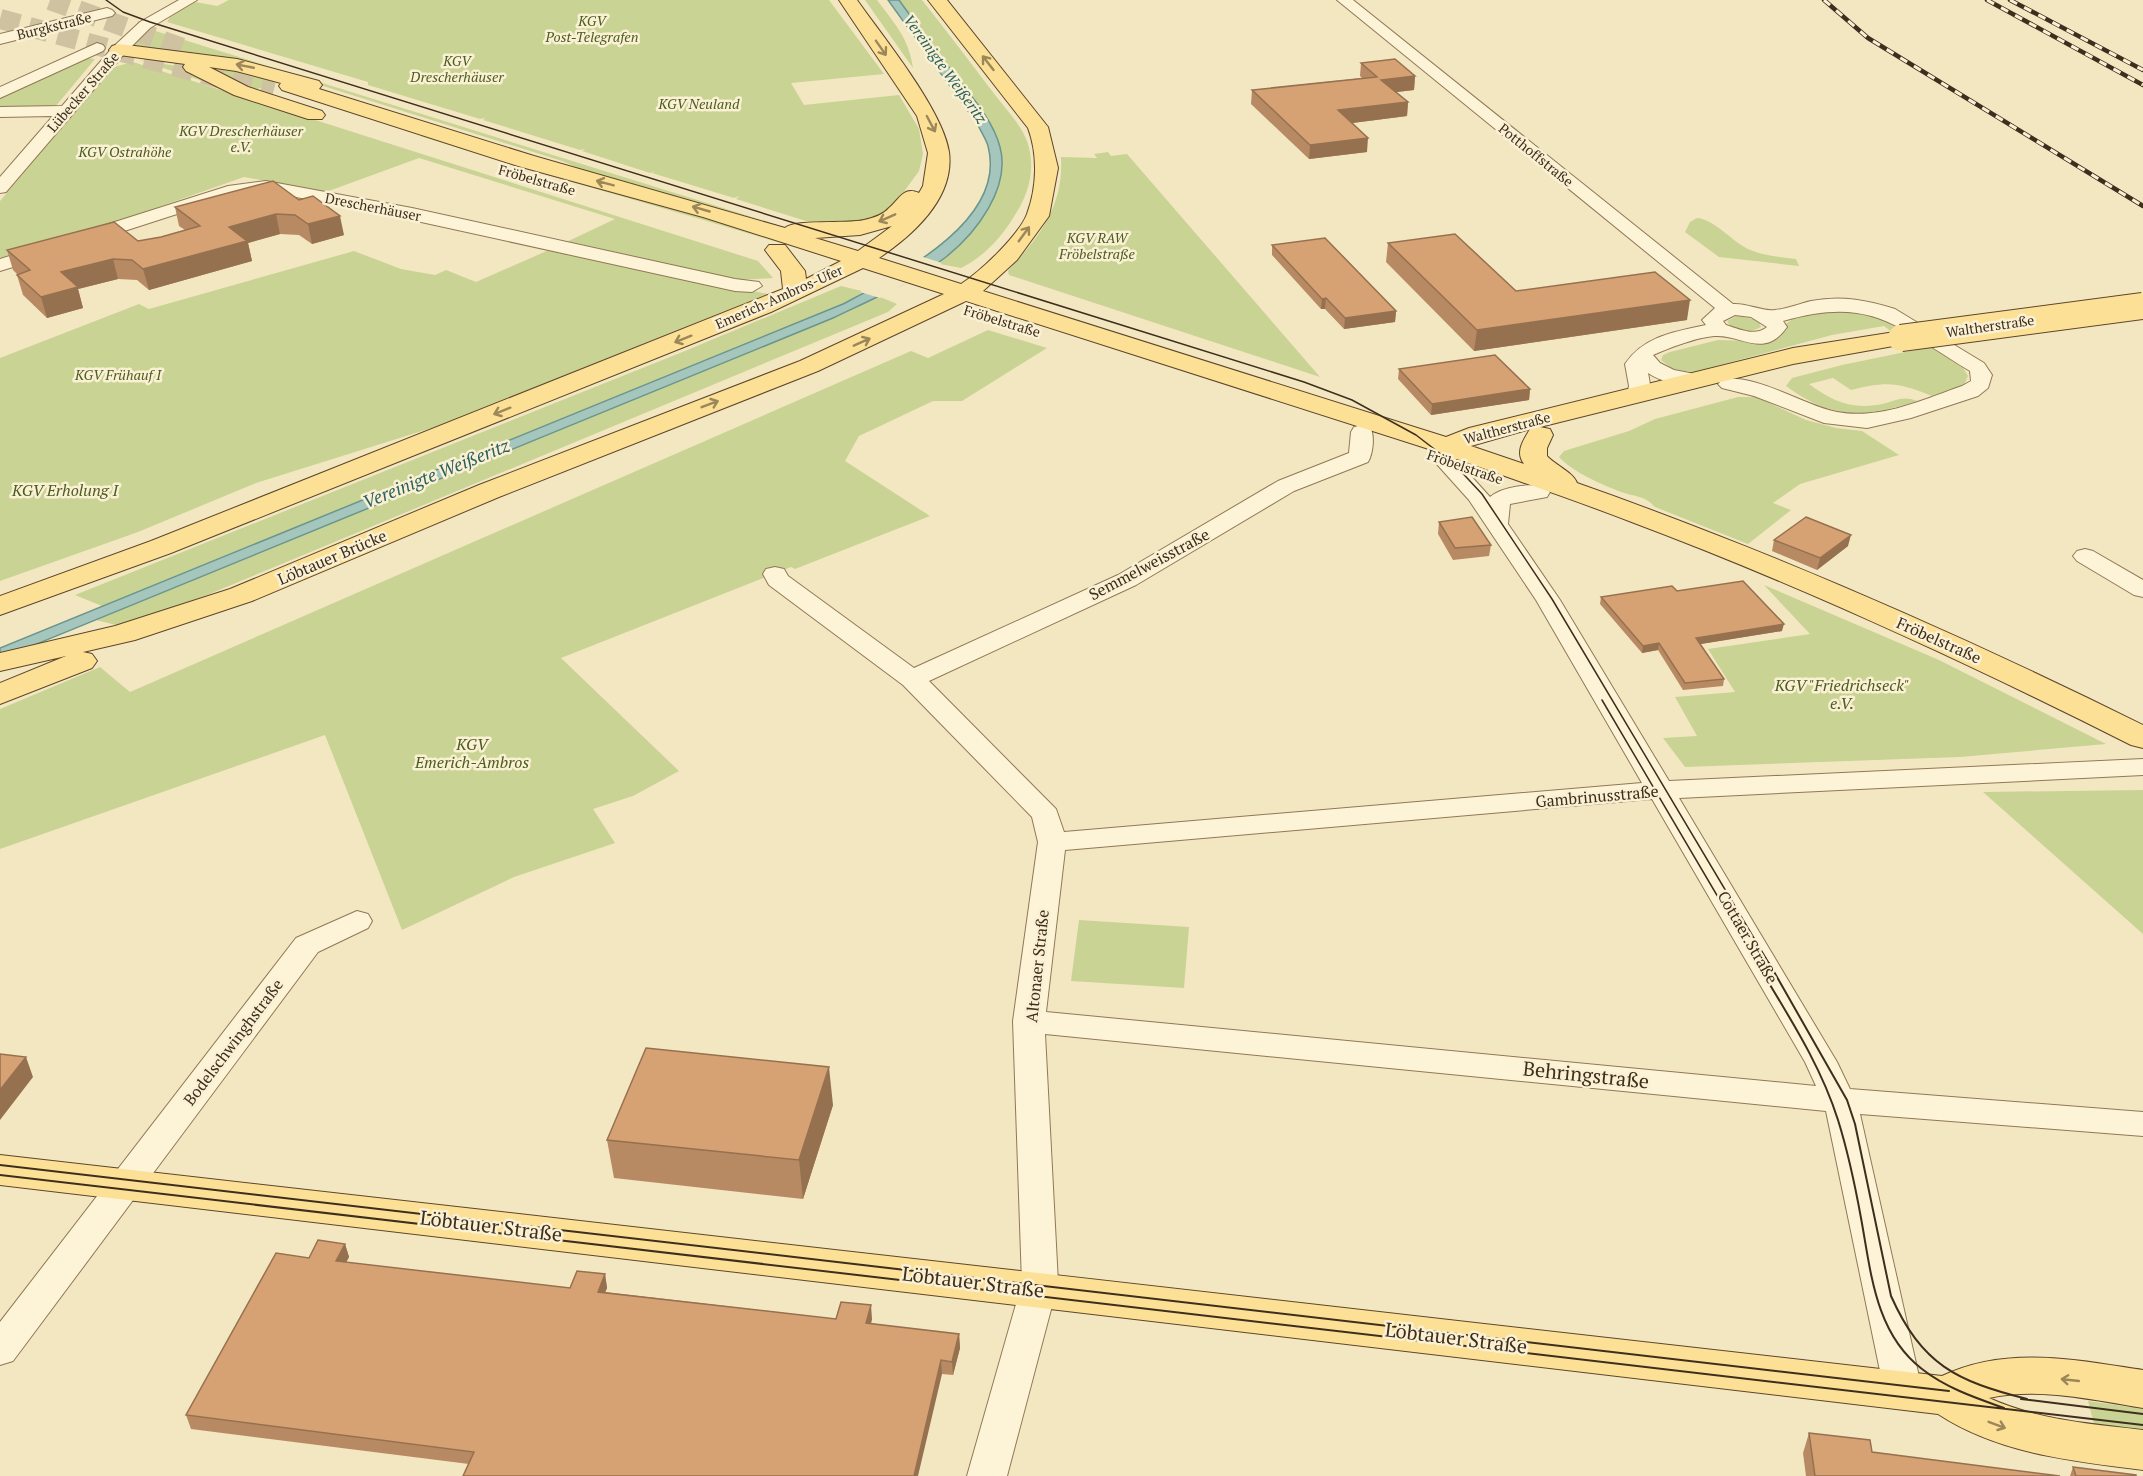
<svg xmlns="http://www.w3.org/2000/svg" width="2143" height="1476" viewBox="0 0 2143 1476" font-family="'PT Serif',serif">
  <style>
    .green { fill: #c9d394 }
    .water { fill: #a5c6bd; stroke: #6a958d; stroke-width: 1.5 }
    .pier { fill: #f3e7c2 }
    .lines { fill: none; stroke-linecap: round; stroke-linejoin: round }
    .major-tunnel { stroke: #cfc2a1; stroke-width: 20; stroke-dasharray: 20 10; stroke-linecap: butt }
    .minor-casing { stroke: #907856; stroke-width: 2 }
    .major-casing { stroke: #5e452b; stroke-width: 2 }
    .minor { fill: #fdf3d7; fill-rule: evenodd }
    .major { fill: #fbe096; fill-rule: evenodd }
    .tram-far1 { stroke: #3e2e1d; stroke-width: 1.5 }
    .tram { stroke: #3e2e1d; stroke-width: 2 }
    .rail-casing { stroke: #3e2e1d; stroke-width: 4.5 }
    .rail { stroke: #faf0d3; stroke-width: 3; stroke-dasharray: 8; stroke-linecap: butt }
    .major-bridge-casing { stroke: #5e452b; stroke-width: 28; stroke-linecap: butt }
    .major-bridge { stroke: #fbe096; stroke-width: 26 }
    .wall { fill: #b88a63 }
    .shaded-wall { fill: #967150 }
    .building { fill: #d6a173; stroke: #967150; stroke-width: 1.5 }
    .oneway { stroke: #9c875a }
    .labels { text-anchor: middle; stroke-width: 5; stroke-linejoin: round; paint-order: stroke }
    .far-park-label { font-size: 14px; font-style: italic; fill: #4b5d20; stroke: #faf0d3 }
    .far-street-label { font-size: 14px; fill: #3e2e1d; stroke: #faf0d3 }
    .far-water-label { font-size: 15px; font-style: italic; fill: #2a605f; stroke: #faf0d3 }
    .park-label { font-size: 16px; font-style: italic; fill: #4b5d20; stroke: #faf0d3 }
    .street-label { font-size: 16px; fill: #3e2e1d; stroke: #faf0d3 }
    .water-label { font-size: 18px; font-style: italic; fill: #2a605f; stroke: #faf0d3 }
    .near-street-label { font-size: 20px; fill: #3e2e1d; stroke: #faf0d3 }
  </style>
  <rect width="100%" height="100%" fill="#f3e7c2"/>
  <path class="green" d="M 229,0 L 829,0 L 884,74 L 791,83 L 804,105 L 899,95 L 919,129 L 923,154 L 919,171 L 895,204 L 883,213 L 865,220 L 822,226 L 736,199 L 739,196 L 734,198 L 652,173 L 656,171 L 650,173 L 582,151 L 585,149 L 580,150 L 483,120 L 485,118 L 480,119 L 368,85 L 368,82 L 167,22 L 170,17 L 195,2 L 217,6 Z
    M 865,0 L 877,0 C 894,23 909,38 913,68 Z
    M 899,0 L 922,0 C 946,30 969,61 992,91 C 1004,107 1022,125 1028,144 C 1036,171 1028,196 1013,218 C 1001,238 982,258 961,268 L 935,263 L 998,188 L 991,125 Z
    M 149,29 L 768,222 L 592,174 L 562,161 L 282,73 L 136,50 L 132,45 Z
    M 86,58 L 95,59 L 55,107 L 0,107 L 0,98 Z
    M 139,60 L 189,68 L 251,97 Z
    M 133,62 L 758,261 L 773,278 L 740,280 L 560,245 L 615,219 L 419,158 L 326,192 L 244,177 L 0,263 L 0,201 L 114,67 Z
    M 191,64 L 236,66 L 278,81 L 253,91 Z
    M 425,134 L 825,253 L 820,255 C 687,214 552,178 420,136 Z
    M 1108,152 L 1111,156 L 1127,154 L 1320,377 L 1009,275 L 1008,271 C 1039,237 1064,206 1061,157 L 1097,158 L 1094,154 Z
    M 1697,218 C 1717,220 1733,244 1753,251 C 1766,256 1782,257 1796,259 L 1799,266 L 1719,257 L 1685,232 L 1690,222 Z
    M 549,250 L 768,294 L 438,426 L 256,483 L 138,532 L 0,581 L 0,358 L 139,304 L 149,309 L 354,251 L 401,269 L 435,275 L 446,270 L 476,282 Z
    M 841,286 L 866,292 L 843,304 L 102,606 L 75,595 L 685,351 Z
    M 878,296 L 897,304 L 888,312 L 207,595 L 120,626 L 96,620 L 833,318 Z
    M 1832,307 L 1887,319 L 1963,368 L 1968,376 L 1964,385 L 1932,396 C 1898,382 1886,381 1851,390 L 1833,378 L 1809,384 C 1830,400 1850,409 1876,405 C 1892,403 1902,394 1917,401 C 1863,418 1833,420 1786,386 L 1792,378 L 1842,365 L 1915,350 L 1884,326 L 1832,335 L 1694,372 L 1674,370 L 1661,360 L 1663,355 L 1670,352 L 1718,340 L 1750,341 L 1783,326 L 1794,318 Z
    M 1737,316 L 1758,320 L 1761,327 C 1751,333 1733,333 1727,321 Z
    M 988,330 L 1047,348 L 962,401 L 933,401 L 859,436 L 845,461 L 930,516 L 795,569 L 791,567 L 561,658 L 679,771 L 633,796 L 593,809 L 615,843 L 514,877 L 402,930 L 325,735 L 0,849 L 0,709 L 100,667 L 130,692 L 911,351 L 928,358 Z
    M 1738,397 L 1756,397 L 1806,420 L 1836,428 L 1862,431 L 1899,455 L 1800,484 L 1773,503 L 1791,510 L 1748,544 L 1655,507 C 1644,495 1635,497 1621,492 C 1601,484 1574,473 1559,457 L 1564,451 L 1629,431 L 1655,419 Z
    M 1764,585 L 1939,660 L 2106,744 L 1960,757 L 1685,767 L 1663,738 L 1697,736 L 1675,697 L 1735,692 L 1708,649 L 1810,634 Z
    M 2143,790 L 2143,934 L 1983,792 Z
    M 1079,920 L 1189,927 L 1184,988 L 1071,981 Z
    M 2088,1401 L 2143,1409 L 2143,1429 L 2094,1424 Z"/>
  <path class="water" d="M 888,0 L 899,0 C 917,25 935,49 954,74 C 971,96 993,120 1000,147 C 1011,188 976,233 946,257 C 917,280 866,302 833,318 L 0,659 L 0,648 L 843,304 C 896,276 1008,222 988,146 C 986,139 981,132 978,125 Z"/>
  <path class="pier" d="M 920,256 L 942,263 L 880,298 L 860,292 Z"/>
  <g class="lines">
    <path class="major-tunnel" d="M 50,0 L 191,51
      M 0,19 L 273,93"/>
    <defs>
      <path id="minor" d="M 179,0 L 197,0 L 150,28 L 125,53 L 6,192 L 0,193 L 0,177 L 53,116 L 0,117 L 0,107 L 62,106 L 113,47 L 140,22 Z
        M 1337,0 L 1353,0 L 1733,304 C 1747,303 1764,312 1775,310 C 1787,309 1799,304 1811,301 C 1841,295 1867,300 1895,309 L 1984,363 L 1992,375 L 1988,388 L 1978,396 L 1911,418 L 1867,428 L 1824,423 L 1754,396 L 1722,388 L 1718,384 L 1722,380 C 1754,372 1804,406 1837,412 C 1880,420 1922,400 1962,386 L 1971,381 L 1970,371 C 1897,327 1872,295 1783,321 L 1787,327 C 1764,360 1742,334 1714,336 C 1696,338 1677,345 1660,352 L 1653,355 L 1660,363 L 1674,370 L 1705,376 L 1709,380 L 1705,384 C 1688,389 1663,383 1648,373 C 1650,383 1652,391 1646,400 L 1630,400 L 1627,395 L 1629,386 L 1625,364 C 1644,336 1674,332 1706,325 L 1702,320 L 1715,308 ZM 1735,315 L 1751,317 L 1767,327 C 1755,337 1739,329 1726,325 L 1723,321 Z
        M 107,8 L 112,10 L 115,13 L 112,16 L 0,44 L 0,34 Z
        M 97,43 L 103,45 L 105,48 L 103,51 L 0,98 L 0,87 Z
        M 266,181 L 412,208 L 735,279 L 759,282 L 762,286 L 752,292 L 735,291 L 412,220 L 266,191 L 236,195 L 84,244 L 75,238 L 77,234 L 228,186 Z
        M 45,245 L 52,247 L 54,251 L 52,255 L 0,271 L 0,259 Z
        M 1362,425 L 1370,427 C 1375,435 1373,454 1368,462 L 1294,491 L 1136,585 L 929,681 L 1056,809 L 1064,832 L 1642,783 L 1536,600 L 1469,500 L 1434,461 L 1437,456 L 1453,456 L 1490,497 C 1503,486 1531,483 1547,487 L 1550,492 L 1547,497 L 1510,504 L 1508,524 L 1560,600 L 1669,781 L 2143,759 L 2143,775 L 1679,798 L 1837,1062 L 1850,1089 L 2143,1112 L 2143,1136 L 1860,1114 L 1922,1390 L 1916,1401 L 1903,1406 L 1890,1401 L 1884,1390 L 1826,1111 L 1045,1034 L 1058,1283 L 1007,1476 L 967,1476 L 1022,1283 L 1013,1021 L 1038,842 L 1032,817 L 903,685 L 769,585 L 763,574 L 766,569 L 775,567 L 784,569 L 788,576 L 914,668 L 1118,575 L 1278,481 L 1349,453 L 1351,432 L 1354,427 ZM 1652,799 L 1805,1062 L 1816,1086 L 1046,1012 L 1065,850 Z
        M 2085,549 L 2093,551 L 2143,580 L 2143,597 L 2134,595 L 2077,561 L 2073,556 L 2077,551 Z
        M 357,911 L 368,914 L 372,921 L 368,928 L 318,952 L 13,1361 L 0,1365 L 0,1322 L 296,938 Z"/>
      <path id="major" d="M 839,0 L 857,0 C 883,37 943,110 949,152 C 955,198 913,235 879,258 L 961,284 C 980,272 1019,235 1027,214 C 1037,187 1038,155 1028,128 L 928,0 L 947,0 L 1048,127 L 1058,168 L 1049,216 L 1017,260 L 983,291 L 1446,437 L 1469,428 L 1793,348 L 1901,331 L 1910,333 L 1913,338 L 1910,343 L 1793,364 L 1540,427 L 1550,429 L 1553,435 L 1547,448 L 1547,456 C 1555,465 1574,473 1577,483 C 1770,551 1959,634 2143,725 L 2143,748 L 2131,745 C 1968,663 1800,585 1629,521 C 1572,499 1515,480 1457,459 L 1446,464 L 1436,462 L 1432,456 L 1435,451 L 966,301 L 818,371 L 499,497 L 252,601 L 135,640 L 83,652 L 92,654 L 97,661 L 92,668 L 0,704 L 0,683 L 66,656 L 0,671 L 0,653 L 115,626 L 230,589 L 479,485 L 800,361 L 944,294 L 863,268 L 771,312 L 171,553 L 0,615 L 0,596 L 151,541 L 783,289 L 781,271 L 765,250 L 769,245 L 785,245 L 805,271 L 806,279 L 841,261 L 703,217 L 518,166 L 282,90 L 279,86 L 281,83 L 236,71 L 209,67 L 248,87 L 322,111 L 325,115 L 322,119 L 308,119 L 234,95 L 186,71 L 183,67 L 185,64 L 112,54 L 109,50 L 112,46 L 119,44 L 237,59 L 319,81 L 322,85 L 319,89 L 534,156 L 785,228 C 794,219 847,224 864,220 C 873,218 883,215 889,208 C 900,199 903,186 919,193 L 923,186 L 928,153 L 917,116 ZM 892,226 L 858,251 L 815,238 L 860,235 ZM 1530,429 C 1523,441 1515,452 1524,464 L 1471,446 Z
        M 0,1155 L 1942,1376 C 2007,1345 2076,1360 2143,1370 L 2143,1408 C 2093,1400 2039,1387 1989,1398 C 2037,1420 2091,1424 2143,1430 L 2143,1470 C 2072,1461 1999,1454 1938,1414 L 0,1185 Z"/>
    </defs>
    <use href="#minor" class="minor-casing"/>
    <use href="#major" class="major-casing"/>
    <use href="#minor" class="minor"/>
    <use href="#major" class="major"/>
    <path class="tram-far1" d="M 106,0 L 123,12 L 150,22 L 1304,382 L 1352,400 L 1416,435 L 1455,465 L 1482,494 L 1552,599 L 1770,965
      M 1602,700 L 1758,965"/>
    <path class="tram" d="M 1757,963 C 1787,1014 1820,1063 1838,1120 C 1848,1152 1855,1185 1861,1218 C 1871,1272 1875,1333 1922,1369 C 1946,1388 1976,1398 2004,1408
      M 1769,963 L 1847,1100 L 1855,1124 L 1891,1296 C 1922,1365 1956,1381 2027,1399
      M 0,1165 L 1949,1391
      M 0,1175 L 2143,1425
      M 2021,1399 L 2143,1414"/>
    <defs>
      <path id="rail" d="M 1824,0 L 1868,38 L 2143,206
        M 1987,0 L 2143,85
        M 2010,0 L 2143,70"/>
    </defs>
    <use href="#rail" class="rail-casing"/>
    <use href="#rail" class="rail"/>
    <defs>
      <path id="major-bridge" d="M 1901,338 L 2143,306"/>
    </defs>
    <use href="#major-bridge" class="major-bridge-casing"/>
    <use href="#major-bridge" class="major-bridge"/>
  </g>
  <path class="wall" d="M 1361,63 L 1415,76 L 1414,90 L 1396,92 L 1408,102 L 1407,116 L 1352,123 L 1367,152 L 1309,159 L 1251,104 L 1252,90 L 1362,78 L 1360,76 Z
    M 273,181 L 344,235 L 312,244 L 299,235 L 280,234 L 248,243 L 252,261 L 149,290 L 137,280 L 118,279 L 78,289 L 83,308 L 47,318 L 23,295 L 17,275 L 18,275 L 13,270 L 7,250 L 138,241 L 161,237 L 185,230 L 179,226 L 175,207 Z
    M 1388,243 L 1516,291 L 1687,320 L 1474,351 L 1386,262 Z
    M 1272,245 L 1396,311 L 1395,322 L 1344,329 L 1325,309 L 1321,309 L 1272,255 Z
    M 1399,369 L 1530,389 L 1529,400 L 1431,415 L 1398,379 Z
    M 1439,522 L 1491,545 L 1489,556 L 1453,560 L 1438,534 Z
    M 1774,540 L 1848,546 L 1817,570 L 1772,551 Z
    M 1677,591 L 1782,631 L 1700,644 L 1724,679 L 1723,686 L 1683,690 L 1658,650 L 1642,653 L 1600,604 L 1601,597 Z
    M 833,1105 L 803,1199 L 614,1178 L 607,1140 Z
    M 345,1244 L 349,1257 L 346,1262 L 570,1288 L 605,1274 L 607,1288 L 605,1292 L 836,1319 L 872,1319 L 871,1324 L 959,1334 L 960,1348 L 953,1375 L 942,1374 L 469,1464 L 191,1429 L 186,1415 L 309,1258 Z
    M 1809,1433 L 1872,1452 L 2060,1476 L 1806,1476 L 1803,1453 Z
    M 2073,1467 L 2136,1476 L 2070,1476 Z"/>
  <path class="shaded-wall" d="M 1415,76 L 1414,90 L 1380,94 L 1381,80 Z
    M 1408,102 L 1407,116 L 1337,125 L 1338,110 Z
    M 1368,138 L 1367,152 L 1309,159 L 1310,145 Z
    M 276,214 L 280,234 L 248,243 L 252,261 L 149,290 L 143,269 L 229,227 Z
    M 340,216 L 344,235 L 312,244 L 308,224 Z
    M 113,259 L 118,279 L 78,289 L 83,308 L 47,318 L 41,297 L 61,272 Z
    M 1326,298 L 1325,309 L 1321,309 L 1322,299 Z
    M 1690,300 L 1687,320 L 1474,351 L 1477,330 Z
    M 1396,311 L 1395,322 L 1344,329 L 1345,318 Z
    M 1530,389 L 1529,400 L 1431,415 L 1432,404 Z
    M 1851,535 L 1848,546 L 1817,570 L 1820,558 Z
    M 1784,624 L 1782,631 L 1695,645 L 1696,638 Z
    M 1659,643 L 1658,650 L 1642,653 L 1643,646 Z
    M 26,1057 L 33,1077 L 0,1120 L 0,1090 Z
    M 829,1067 L 833,1105 L 803,1199 L 799,1160 Z
    M 345,1244 L 349,1257 L 340,1274 L 336,1261 Z
    M 605,1274 L 607,1288 L 600,1305 L 598,1292 Z
    M 871,1305 L 872,1319 L 867,1337 L 866,1323 Z
    M 959,1334 L 960,1348 L 953,1375 L 952,1362 Z
    M 941,1360 L 942,1374 L 918,1476 L 914,1476 Z"/>
  <path class="building" d="M 1395,59 L 1415,76 L 1381,80 L 1408,102 L 1338,110 L 1368,138 L 1310,145 L 1252,90 L 1377,77 L 1361,63 Z
    M 273,181 L 299,200 L 313,196 L 340,216 L 308,224 L 295,215 L 276,214 L 229,227 L 247,241 L 143,269 L 132,260 L 113,259 L 61,272 L 78,287 L 41,297 L 17,275 L 30,270 L 7,250 L 114,222 L 138,241 L 161,237 L 200,226 L 175,207 Z
    M 1455,234 L 1516,291 L 1655,272 L 1690,300 L 1477,330 L 1388,243 Z
    M 1325,238 L 1396,311 L 1345,318 L 1326,298 L 1322,299 L 1272,245 Z
    M 1495,355 L 1530,389 L 1432,404 L 1399,369 Z
    M 1472,517 L 1491,545 L 1455,548 L 1439,522 Z
    M 1806,517 L 1851,535 L 1820,558 L 1774,540 Z
    M 1743,581 L 1784,624 L 1696,638 L 1724,679 L 1685,683 L 1659,643 L 1643,646 L 1601,597 L 1672,586 L 1677,591 Z
    M 646,1048 L 829,1067 L 799,1160 L 607,1140 Z
    M 0,1054 L 26,1057 L 0,1090 Z
    M 318,1240 L 345,1244 L 336,1261 L 570,1288 L 577,1271 L 605,1274 L 598,1292 L 836,1319 L 841,1302 L 871,1305 L 866,1323 L 959,1334 L 952,1362 L 941,1360 L 914,1476 L 463,1476 L 474,1452 L 186,1415 L 276,1253 L 309,1258 Z
    M 1809,1433 L 1870,1440 L 1872,1452 L 2060,1476 L 1815,1476 Z
    M 2073,1467 L 2136,1475 L 2136,1476 L 2076,1476 Z"/>
  <defs><path id="oneway-shaft" d="M-6 0H5M1.5-3L5.5 0L1.5 3" fill="none" stroke-width="1.6" stroke-linecap="round" stroke-linejoin="round" transform="scale(1.5)"/></defs>
  <g class="oneway">
    <use href="#oneway-shaft" transform="translate(881 48) rotate(55)"/>
    <use href="#oneway-shaft" transform="translate(988 63) rotate(-128)"/>
    <use href="#oneway-shaft" transform="translate(245 66) rotate(-169)"/>
    <use href="#oneway-shaft" transform="translate(931 124) rotate(62)"/>
    <use href="#oneway-shaft" transform="translate(605 183) rotate(-165)"/>
    <use href="#oneway-shaft" transform="translate(701 209) rotate(-164)"/>
    <use href="#oneway-shaft" transform="translate(887 218) rotate(156)"/>
    <use href="#oneway-shaft" transform="translate(1024 234) rotate(-54)"/>
    <use href="#oneway-shaft" transform="translate(683 339) rotate(158)"/>
    <use href="#oneway-shaft" transform="translate(862 342) rotate(-24)"/>
    <use href="#oneway-shaft" transform="translate(710 404) rotate(-21)"/>
    <use href="#oneway-shaft" transform="translate(502 411) rotate(158)"/>
    <use href="#oneway-shaft" transform="translate(2070 1380) rotate(-174)"/>
    <use href="#oneway-shaft" transform="translate(1997 1425) rotate(21)"/>
  </g>
  <g class="labels">
    <g class="far-park-label">
      <text x="592" y="26">KGV<tspan x="592" dy="16">Post-Telegrafen</tspan></text>
      <text x="457" y="66">KGV<tspan x="457" dy="16">Drescherhäuser</tspan></text>
      <text x="699" y="109">KGV Neuland</text>
      <text x="241" y="136">KGV Drescherhäuser<tspan x="241" dy="16">e.V.</tspan></text>
      <text x="125" y="157">KGV Ostrahöhe</text>
      <text x="1097" y="243">KGV RAW<tspan x="1097" dy="16">Fröbelstraße</tspan></text>
      <text x="118" y="380">KGV Frühauf I</text>
    </g>
    <g class="far-street-label">
      <text transform="translate(54 26) rotate(-14)" y="5">Burgkstraße</text>
      <text transform="translate(83 92) rotate(-49)" y="5">Lübecker Straße</text>
      <text transform="translate(1536 155) rotate(39)" y="5">Potthoffstraße</text>
      <text transform="translate(537 180) rotate(16)" y="5">Fröbelstraße</text>
      <text transform="translate(373 207) rotate(11)" y="5">Drescherhäuser</text>
      <text transform="translate(779 297) rotate(-24)" y="5">Emerich-Ambros-Ufer</text>
      <text transform="translate(1002 321) rotate(17)" y="5">Fröbelstraße</text>
      <text transform="translate(1990 326) rotate(-8)" y="5">Waltherstraße</text>
      <text transform="translate(1507 428) rotate(-15)" y="5">Waltherstraße</text>
      <text transform="translate(1465 467) rotate(19)" y="5">Fröbelstraße</text>
    </g>
    <g class="far-water-label">
      <text transform="translate(945 69) rotate(54)" y="5">Vereinigte Weißeritz</text>
    </g>
    <g class="park-label">
      <text x="65" y="496">KGV Erholung I</text>
      <text x="1842" y="691">KGV "Friedrichseck"<tspan x="1842" dy="18">e.V.</tspan></text>
      <text x="472" y="750">KGV<tspan x="472" dy="18">Emerich-Ambros</tspan></text>
    </g>
    <g class="street-label">
      <text transform="translate(332 557) rotate(-23)" y="6">Löbtauer Brücke</text>
      <text transform="translate(1149 564) rotate(-28)" y="6">Semmelweisstraße</text>
      <text transform="translate(1939 640) rotate(24)" y="6">Fröbelstraße</text>
      <text transform="translate(1597 796) rotate(-5)" y="6">Gambrinusstraße</text>
      <text transform="translate(1748 937) rotate(60)" y="6">Cottaer Straße</text>
      <text transform="translate(1037 966) rotate(-84)" y="6">Altonaer Straße</text>
      <text transform="translate(233 1042) rotate(-53)" y="6">Bodelschwinghstraße</text>
    </g>
    <g class="water-label">
      <text transform="translate(436 474) rotate(-22)" y="6">Vereinigte Weißeritz</text>
    </g>
    <g class="near-street-label">
      <text transform="translate(1586 1075) rotate(6)" y="7">Behringstraße</text>
      <text transform="translate(491 1226) rotate(7)" y="7">Löbtauer Straße</text>
      <text transform="translate(973 1282) rotate(7)" y="7">Löbtauer Straße</text>
      <text transform="translate(1456 1338) rotate(7)" y="7">Löbtauer Straße</text>
    </g>
  </g>
</svg>
